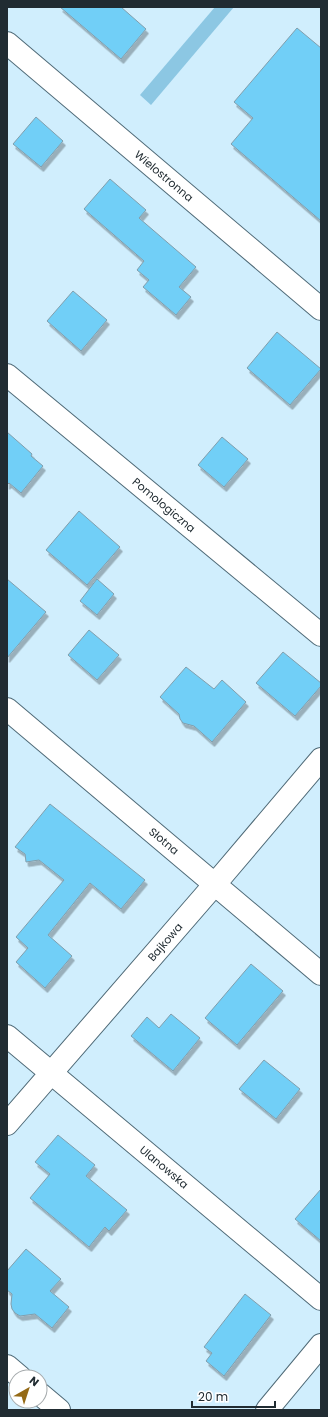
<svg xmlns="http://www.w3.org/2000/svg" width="328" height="1417" viewBox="0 0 328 1417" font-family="Poppins,sans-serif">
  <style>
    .green { fill: #8cc7e3 }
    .building { fill: #71cff7; stroke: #819eac; filter: url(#shadow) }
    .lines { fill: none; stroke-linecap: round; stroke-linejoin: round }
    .street-casing { stroke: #4f6a77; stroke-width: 24 }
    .street { stroke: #fff; stroke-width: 22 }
    .labels { text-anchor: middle; stroke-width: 4; stroke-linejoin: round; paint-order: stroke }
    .street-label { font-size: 11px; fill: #212c32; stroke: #fff }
  </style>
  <defs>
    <filter id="shadow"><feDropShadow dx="2.5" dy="4.5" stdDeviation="0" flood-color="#0004"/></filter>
  </defs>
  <rect width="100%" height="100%" fill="#d0eefd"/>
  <path class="green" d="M 215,7 L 234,7 L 151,105 L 140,95 Z"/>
  <path class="building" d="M 60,7 L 121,7 L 146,29 L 121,59 Z
    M 297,28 L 321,48 L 321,221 L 231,144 L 253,118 L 234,102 Z
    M 36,117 L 63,141 L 41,167 L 13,144 Z
    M 110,179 L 146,210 L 139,218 L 196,267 L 179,287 L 191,297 L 176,315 L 143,287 L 149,280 L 137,270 L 144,261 L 84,209 Z
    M 73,291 L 107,320 L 81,351 L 47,321 Z
    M 277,332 L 321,369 L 290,405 L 247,368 Z
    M 7,432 L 32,454 L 31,456 L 43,466 L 21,493 L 9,483 L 7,485 Z
    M 222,437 L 248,459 L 224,487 L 198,465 Z
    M 79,511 L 120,547 L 87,585 L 46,550 Z
    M 7,579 L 46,612 L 7,658 Z
    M 97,579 L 114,594 L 97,615 L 80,601 Z
    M 89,630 L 119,655 L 97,680 L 68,655 Z
    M 283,652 L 321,683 L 321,686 L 295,716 L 256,683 Z
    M 186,667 L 214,689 L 222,680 L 246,702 L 212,742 L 194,726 L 183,723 L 180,719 L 179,714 L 160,697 Z
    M 50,804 L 145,880 L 121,909 L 90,883 L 48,935 L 72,956 L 45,988 L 16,962 L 28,948 L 16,937 L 64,880 L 39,860 L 26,862 L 25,854 L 15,847 Z
    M 251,964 L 283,991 L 237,1045 L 205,1018 Z
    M 171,1014 L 200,1038 L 173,1071 L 131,1036 L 147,1017 L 159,1028 Z
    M 264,1060 L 300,1089 L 276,1119 L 239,1089 Z
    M 58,1135 L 95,1165 L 86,1176 L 127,1210 L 109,1231 L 105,1227 L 89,1247 L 30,1198 L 50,1174 L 35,1162 Z
    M 321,1189 L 321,1241 L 295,1219 Z
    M 26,1249 L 61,1279 L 50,1291 L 69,1307 L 52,1328 L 35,1314 L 20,1316 L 15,1313 L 12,1309 L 11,1304 L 12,1294 L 7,1290 L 7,1271 Z
    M 245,1294 L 271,1315 L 224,1376 L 206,1361 L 212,1353 L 204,1347 Z"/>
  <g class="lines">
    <defs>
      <path id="street" d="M 7,43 L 321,309
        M 7,375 L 321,635
        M 7,709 L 321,974
        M 7,1036 L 321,1299
        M 7,1124 L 215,884 L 321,759
        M 7,1366 L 20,1377
        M 40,1394 L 59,1410
        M 267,1410 L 321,1345"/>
    </defs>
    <use href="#street" class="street-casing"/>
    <use href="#street" class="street"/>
  </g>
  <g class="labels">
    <g class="street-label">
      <text transform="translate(164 176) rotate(40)" y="4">Wielostronna</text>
      <text transform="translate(164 505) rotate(40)" y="4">Pomologiczna</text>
      <text transform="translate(164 841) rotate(40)" y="4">Słotna</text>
      <text transform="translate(165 942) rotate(-49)" y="4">Bajkowa</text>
      <text transform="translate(164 1167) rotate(40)" y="4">Ulanowska</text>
    </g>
  </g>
  <rect width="328" height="1417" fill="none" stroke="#212c32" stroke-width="16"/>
  <g transform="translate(28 1389) rotate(39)"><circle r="19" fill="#ffffff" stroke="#a6abad"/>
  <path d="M0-3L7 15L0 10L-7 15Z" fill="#956a16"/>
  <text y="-6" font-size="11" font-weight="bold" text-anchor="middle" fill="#212c32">N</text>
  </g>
  <path d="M192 1401v6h83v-6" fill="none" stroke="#212c32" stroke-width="2"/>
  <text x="198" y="1401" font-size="12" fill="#212c32" stroke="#ffffff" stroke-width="3" paint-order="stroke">20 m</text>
</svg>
